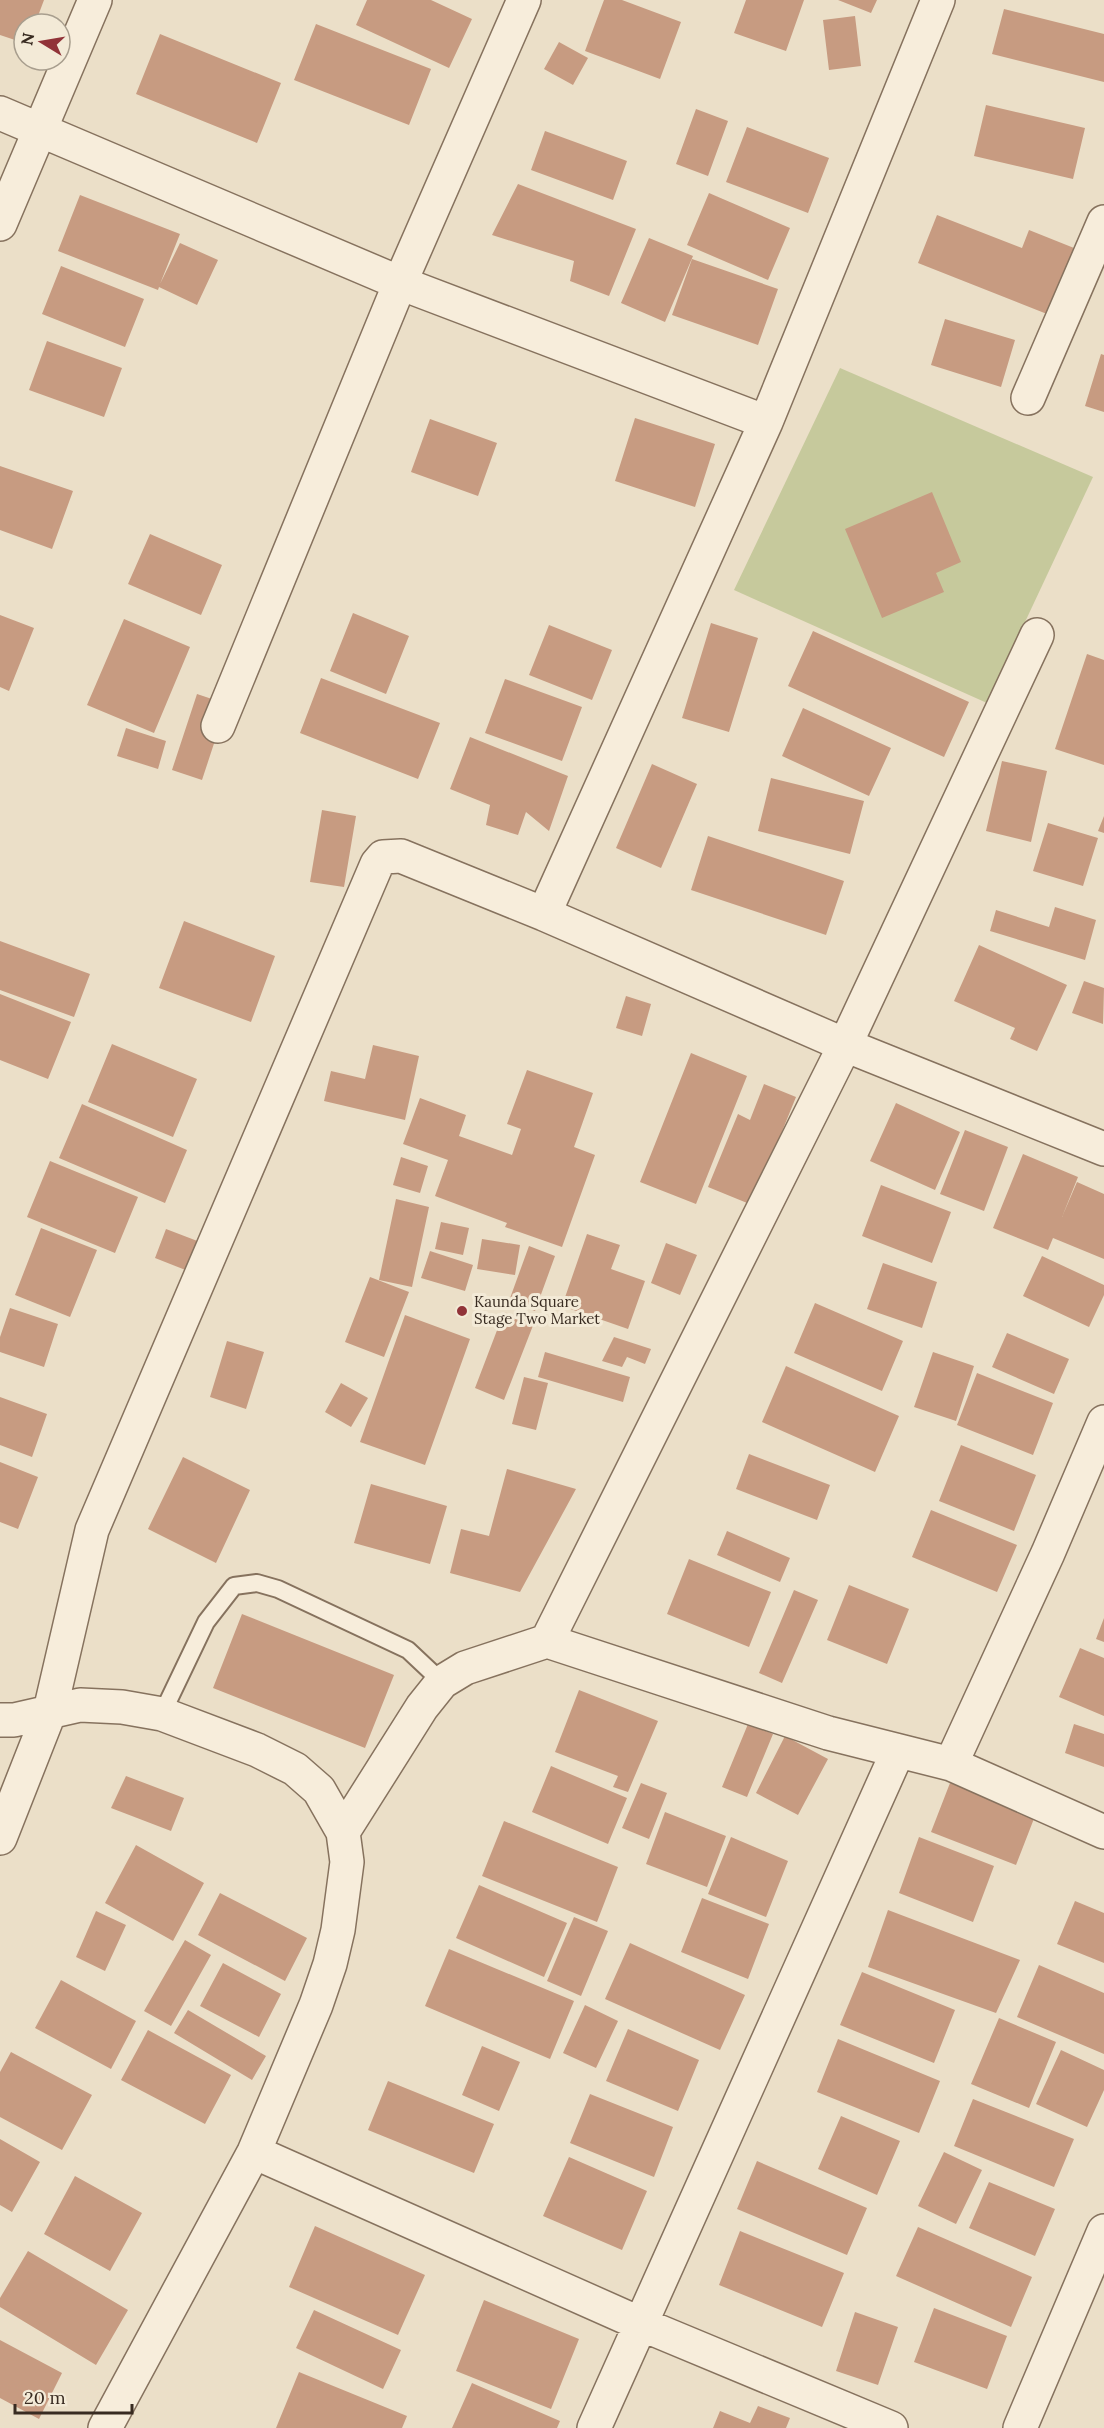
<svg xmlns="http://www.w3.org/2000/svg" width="1104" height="2428" viewBox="0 0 1104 2428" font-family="Lora,serif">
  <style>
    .green { fill: #c6c99c }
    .building { fill: #c79b81 }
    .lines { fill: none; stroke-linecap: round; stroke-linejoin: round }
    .lane-casing { stroke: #86725e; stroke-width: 20 }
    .street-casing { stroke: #86725e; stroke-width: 36 }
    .lane { stroke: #f7eddb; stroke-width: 16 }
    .street { stroke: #f7eddb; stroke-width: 33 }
    .poi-dot { fill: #913338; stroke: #f3ead7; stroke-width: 2 }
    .labels { text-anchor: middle; stroke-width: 6; stroke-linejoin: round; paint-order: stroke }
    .poi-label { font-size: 15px; fill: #382b21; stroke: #f3ead7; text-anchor: start }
  </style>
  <rect width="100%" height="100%" fill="#ebdfc8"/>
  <path class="green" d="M 840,368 L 1093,477 L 987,703 L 734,590 Z"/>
  <path class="building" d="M 0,0 L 44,0 L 35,24 L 24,24 L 24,43 L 0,35 Z
    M 367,0 L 431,0 L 472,19 L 449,68 L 356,25 Z
    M 604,0 L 622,0 L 681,22 L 660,79 L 585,51 Z
    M 746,0 L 804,0 L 786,51 L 734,33 Z
    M 838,0 L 877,0 L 871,13 Z
    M 1004,9 L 1104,34 L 1104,82 L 992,54 Z
    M 855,16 L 861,66 L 829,70 L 823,20 Z
    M 316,24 L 431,69 L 409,125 L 294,80 Z
    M 160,34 L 281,83 L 257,143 L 136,94 Z
    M 559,42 L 588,58 L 573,85 L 544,69 Z
    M 986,105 L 1085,128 L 1073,179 L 974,156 Z
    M 696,109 L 728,121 L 708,176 L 676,164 Z
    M 747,127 L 829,158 L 808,213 L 726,182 Z
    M 545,131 L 627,161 L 613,200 L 531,170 Z
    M 518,184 L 636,229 L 609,296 L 570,281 L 574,261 L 492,235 Z
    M 709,193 L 790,228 L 768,280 L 687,245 Z
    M 80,195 L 180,234 L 160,284 L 180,243 L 218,260 L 197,305 L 159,287 L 158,290 L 58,251 Z
    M 937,215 L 1022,248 L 1029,230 L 1074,248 L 1047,314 L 918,263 Z
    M 649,238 L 693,256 L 665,322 L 621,303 Z
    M 692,259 L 778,289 L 758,345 L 672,315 Z
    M 61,266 L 144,299 L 125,347 L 42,314 Z
    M 945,319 L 1015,340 L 1001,387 L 931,365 Z
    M 47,341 L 122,368 L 104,417 L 29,390 Z
    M 1101,354 L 1104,355 L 1104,412 L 1085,406 Z
    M 635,418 L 715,444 L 695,507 L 615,481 Z
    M 430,419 L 497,443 L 478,496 L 411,472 Z
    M 0,466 L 73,491 L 52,549 L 0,530 Z
    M 932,492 L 961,562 L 936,573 L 944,592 L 882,618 L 845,529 Z
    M 150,534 L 222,565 L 201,615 L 128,584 Z
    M 353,613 L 409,636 L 386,694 L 330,671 Z
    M 0,615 L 34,628 L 9,691 L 0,687 Z
    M 124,619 L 190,647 L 154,733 L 87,705 Z
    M 711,623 L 758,638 L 729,732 L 682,718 Z
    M 549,625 L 612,650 L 592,700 L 529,675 Z
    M 813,631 L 969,702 L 944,757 L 788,686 Z
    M 1087,654 L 1104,660 L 1104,765 L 1055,749 Z
    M 321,678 L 440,723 L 418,779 L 300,733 Z
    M 505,679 L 582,707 L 562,761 L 485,733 Z
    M 197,694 L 227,704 L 202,780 L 172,770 Z
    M 803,708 L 891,748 L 869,796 L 782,756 Z
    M 126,728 L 166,741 L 158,769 L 117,756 Z
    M 470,737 L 568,776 L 549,831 L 526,812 L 518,835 L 486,825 L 490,805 L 450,789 Z
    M 1002,761 L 1047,771 L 1031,842 L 986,831 Z
    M 652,764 L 697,784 L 661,868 L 616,848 Z
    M 771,778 L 864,801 L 850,854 L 758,831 Z
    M 322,810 L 356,816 L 344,887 L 310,882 Z
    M 1104,816 L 1104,833 L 1098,831 Z
    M 1048,823 L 1098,838 L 1083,886 L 1033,871 Z
    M 708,836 L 844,881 L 826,935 L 691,890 Z
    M 1055,907 L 1096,920 L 1085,960 L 990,931 L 996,910 L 1049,927 Z
    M 184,921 L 275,956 L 251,1022 L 159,988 Z
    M 0,941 L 90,974 L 74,1017 L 0,990 Z
    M 979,945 L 1067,985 L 1037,1051 L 1010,1039 L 1015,1028 L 954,1001 Z
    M 1084,981 L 1104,988 L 1103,1024 L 1072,1013 Z
    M 0,994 L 71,1022 L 48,1079 L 0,1060 Z
    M 626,996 L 651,1004 L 642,1036 L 616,1028 Z
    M 112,1044 L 197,1079 L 173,1137 L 88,1102 Z
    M 373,1045 L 419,1056 L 405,1120 L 324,1101 L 331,1071 L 365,1079 Z
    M 691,1053 L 747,1076 L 696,1204 L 640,1182 Z
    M 527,1070 L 593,1093 L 574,1147 L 595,1155 L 562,1247 L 505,1227 L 507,1223 L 435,1196 L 448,1160 L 403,1144 L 420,1098 L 466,1115 L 459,1136 L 512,1155 L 521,1129 L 507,1124 Z
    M 764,1084 L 796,1097 L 752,1205 L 708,1187 L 738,1114 L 750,1120 Z
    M 896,1103 L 960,1132 L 935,1190 L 870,1161 Z
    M 82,1104 L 187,1150 L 165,1203 L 59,1158 Z
    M 965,1130 L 1008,1147 L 984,1211 L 940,1194 Z
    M 1023,1154 L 1078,1177 L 1062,1217 L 1077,1182 L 1104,1194 L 1104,1259 L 1053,1238 L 1048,1250 L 993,1228 Z
    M 401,1157 L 428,1166 L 420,1193 L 393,1185 Z
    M 50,1161 L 138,1197 L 115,1253 L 27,1217 Z
    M 881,1185 L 951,1212 L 932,1263 L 862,1236 Z
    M 396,1199 L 429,1207 L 412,1287 L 379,1280 Z
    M 441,1222 L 469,1228 L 463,1255 L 435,1249 Z
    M 41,1228 L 97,1250 L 70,1317 L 15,1295 Z
    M 166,1229 L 200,1242 L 188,1271 L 155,1258 Z
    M 587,1234 L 620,1245 L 611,1269 L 645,1281 L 628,1329 L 562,1306 Z
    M 482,1239 L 520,1245 L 515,1275 L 477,1269 Z
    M 666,1243 L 697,1255 L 680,1295 L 651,1283 Z
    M 529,1246 L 555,1256 L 535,1311 L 509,1301 Z
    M 430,1251 L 473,1265 L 465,1291 L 421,1278 Z
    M 1042,1256 L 1104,1285 L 1104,1295 L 1089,1327 L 1023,1296 Z
    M 883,1263 L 937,1282 L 922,1328 L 867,1309 Z
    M 370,1277 L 409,1292 L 384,1357 L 345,1342 Z
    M 815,1303 L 903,1341 L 882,1391 L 794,1353 Z
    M 10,1308 L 58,1324 L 44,1367 L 0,1352 L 0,1337 Z
    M 504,1312 L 534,1323 L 504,1400 L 475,1388 Z
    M 405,1315 L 470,1339 L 425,1465 L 360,1442 Z
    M 1007,1333 L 1069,1359 L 1054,1394 L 992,1367 Z
    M 614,1337 L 651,1349 L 645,1364 L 627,1357 L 622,1367 L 602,1361 Z
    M 227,1341 L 264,1352 L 246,1409 L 210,1397 Z
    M 545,1352 L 630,1377 L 623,1402 L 538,1377 Z
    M 933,1352 L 974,1366 L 956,1421 L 914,1407 Z
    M 786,1366 L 899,1416 L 875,1472 L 762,1422 Z
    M 977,1373 L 1053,1403 L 1033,1455 L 957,1425 Z
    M 524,1377 L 548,1383 L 536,1430 L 512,1424 Z
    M 341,1383 L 368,1398 L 351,1427 L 325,1412 Z
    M 0,1397 L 47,1414 L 32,1457 L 0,1445 Z
    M 961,1445 L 1036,1475 L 1014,1531 L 939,1501 Z
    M 749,1454 L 830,1485 L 817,1520 L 736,1489 Z
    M 183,1457 L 250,1490 L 216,1563 L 148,1529 Z
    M 0,1462 L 38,1477 L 18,1529 L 0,1522 Z
    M 507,1469 L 576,1489 L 520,1592 L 450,1573 L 461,1529 L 489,1536 Z
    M 371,1484 L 447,1506 L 430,1564 L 354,1543 Z
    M 931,1510 L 1017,1545 L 997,1592 L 912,1557 Z
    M 727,1531 L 790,1558 L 780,1582 L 717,1555 Z
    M 689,1559 L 771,1592 L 749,1647 L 667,1614 Z
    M 849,1585 L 909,1609 L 887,1664 L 827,1640 Z
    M 794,1590 L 818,1600 L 782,1683 L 759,1673 Z
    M 242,1614 L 394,1675 L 365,1748 L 213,1688 Z
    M 1104,1618 L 1104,1642 L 1096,1639 Z
    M 1080,1648 L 1104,1658 L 1104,1716 L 1059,1697 Z
    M 579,1690 L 658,1721 L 628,1792 L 613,1787 L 618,1776 L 555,1752 Z
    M 748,1724 L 773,1734 L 747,1797 L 722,1787 Z
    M 1074,1724 L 1104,1734 L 1104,1767 L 1065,1753 Z
    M 785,1736 L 828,1759 L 798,1815 L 756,1793 Z
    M 551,1766 L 627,1798 L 608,1844 L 532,1812 Z
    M 126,1776 L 184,1798 L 171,1831 L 111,1808 Z
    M 641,1783 L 667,1793 L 649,1839 L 622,1828 Z
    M 950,1783 L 1035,1816 L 1016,1865 L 931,1832 Z
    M 665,1812 L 726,1836 L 707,1887 L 646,1864 Z
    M 504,1821 L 618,1867 L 597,1922 L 482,1876 Z
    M 731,1837 L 788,1861 L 766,1917 L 708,1894 Z
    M 919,1837 L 994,1866 L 973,1922 L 899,1893 Z
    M 136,1845 L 204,1883 L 173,1941 L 105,1903 Z
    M 479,1885 L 567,1923 L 544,1977 L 456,1938 Z
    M 220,1893 L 307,1938 L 285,1981 L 198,1935 Z
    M 702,1898 L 769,1924 L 748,1979 L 681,1952 Z
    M 1075,1901 L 1104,1913 L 1104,1963 L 1057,1944 Z
    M 888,1910 L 1020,1960 L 996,2013 L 868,1967 Z
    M 96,1911 L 126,1925 L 105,1971 L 76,1957 Z
    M 574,1917 L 608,1931 L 581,1996 L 547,1981 Z
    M 185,1940 L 211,1955 L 171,2026 L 144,2011 Z
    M 630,1943 L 745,1995 L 720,2050 L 605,1999 Z
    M 449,1949 L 574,2001 L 550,2059 L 425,2006 Z
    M 223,1963 L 281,1994 L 259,2037 L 200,2006 Z
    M 1039,1965 L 1104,1993 L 1104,2054 L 1017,2017 Z
    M 862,1972 L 955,2010 L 934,2063 L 840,2025 Z
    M 61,1980 L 136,2021 L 111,2069 L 35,2028 Z
    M 585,2005 L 618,2021 L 596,2068 L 563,2053 Z
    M 188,2010 L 266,2056 L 252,2080 L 174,2033 Z
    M 999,2018 L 1056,2042 L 1029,2108 L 971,2084 Z
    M 628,2029 L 699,2060 L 678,2111 L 606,2081 Z
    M 148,2030 L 231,2075 L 205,2124 L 121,2080 Z
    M 838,2039 L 940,2081 L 919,2133 L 817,2092 Z
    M 482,2046 L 520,2062 L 499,2111 L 462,2095 Z
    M 1061,2050 L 1104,2070 L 1104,2090 L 1087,2127 L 1036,2104 Z
    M 11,2052 L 92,2095 L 62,2150 L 0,2117 L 0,2072 Z
    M 388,2081 L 494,2124 L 474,2173 L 368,2130 Z
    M 590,2094 L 673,2127 L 654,2177 L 570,2143 Z
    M 973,2099 L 1074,2139 L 1054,2187 L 954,2146 Z
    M 841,2116 L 900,2141 L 877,2195 L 818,2169 Z
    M 0,2139 L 40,2162 L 12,2212 L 0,2205 Z
    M 944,2152 L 982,2170 L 956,2224 L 918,2206 Z
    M 569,2157 L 647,2191 L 622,2250 L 543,2216 Z
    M 757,2161 L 867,2208 L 847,2255 L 737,2209 Z
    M 75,2176 L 142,2213 L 110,2271 L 44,2234 Z
    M 989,2182 L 1055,2209 L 1035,2256 L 969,2228 Z
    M 315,2226 L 425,2275 L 398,2335 L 289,2287 Z
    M 918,2227 L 1032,2277 L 1011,2327 L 896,2276 Z
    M 740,2231 L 844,2273 L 822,2327 L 719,2285 Z
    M 28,2251 L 128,2310 L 96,2365 L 0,2307 L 0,2298 Z
    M 484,2300 L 579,2339 L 551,2409 L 456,2371 Z
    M 934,2308 L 1007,2336 L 987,2389 L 914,2362 Z
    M 314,2310 L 401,2350 L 383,2389 L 296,2348 Z
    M 855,2312 L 898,2327 L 878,2385 L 836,2371 Z
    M 0,2340 L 62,2373 L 39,2419 L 0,2398 Z
    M 299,2372 L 407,2416 L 402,2428 L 276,2428 Z
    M 472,2383 L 560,2421 L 557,2428 L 452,2428 Z
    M 758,2406 L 790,2418 L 786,2428 L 713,2428 L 720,2411 L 750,2423 Z"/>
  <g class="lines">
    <defs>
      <path id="lane" d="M 162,1714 L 206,1622 L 234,1586 L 257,1583 L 278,1589 L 408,1650 L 442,1682"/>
      <path id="street" d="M 938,0 L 766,422 L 544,914 L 845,1045 L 1104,1149
        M 0,113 L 400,283 L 766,422
        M 0,224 L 95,0
        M 1028,398 L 1104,222
        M 218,726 L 400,283 L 524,0
        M 547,1641 L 828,1733 L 951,1764 L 1104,1832
        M 0,1720 L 14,1720 L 80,1705 L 122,1707 L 162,1714 L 257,1750 L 295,1769 L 319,1790 L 343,1832 L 347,1862 L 338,1930 L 330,1964 L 316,2005 L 254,2152 L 105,2428
        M 951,1764 L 1048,1553 L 1104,1422
        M 343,1832 L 422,1707 L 442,1682 L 465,1668 L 547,1641 L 845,1045 L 1037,635
        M 0,1838 L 50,1711 L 92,1530 L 377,864 L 383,857 L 401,856 L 544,914
        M 254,2152 L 641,2324 L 891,2428
        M 594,2428 L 898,1751
        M 1020,2428 L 1104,2231"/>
    </defs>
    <use href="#lane" class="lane-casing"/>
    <use href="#street" class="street-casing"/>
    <use href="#lane" class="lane"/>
    <use href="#street" class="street"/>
  </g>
  <circle class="poi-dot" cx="462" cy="1311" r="6"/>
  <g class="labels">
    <g class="poi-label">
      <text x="474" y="1307">Kaunda Square<tspan x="474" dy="17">Stage Two Market</tspan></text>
    </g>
  </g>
  <g transform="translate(42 42) rotate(281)"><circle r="28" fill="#f3ead7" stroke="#a89e8e" stroke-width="1.5"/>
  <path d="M0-4.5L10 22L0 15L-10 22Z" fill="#913338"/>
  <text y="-9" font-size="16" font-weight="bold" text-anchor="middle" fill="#382b21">N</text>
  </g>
  <path d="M15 2404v9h117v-9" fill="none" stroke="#382b21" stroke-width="3"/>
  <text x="24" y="2404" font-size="18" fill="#382b21" stroke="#f3ead7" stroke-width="4.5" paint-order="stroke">20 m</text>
</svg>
